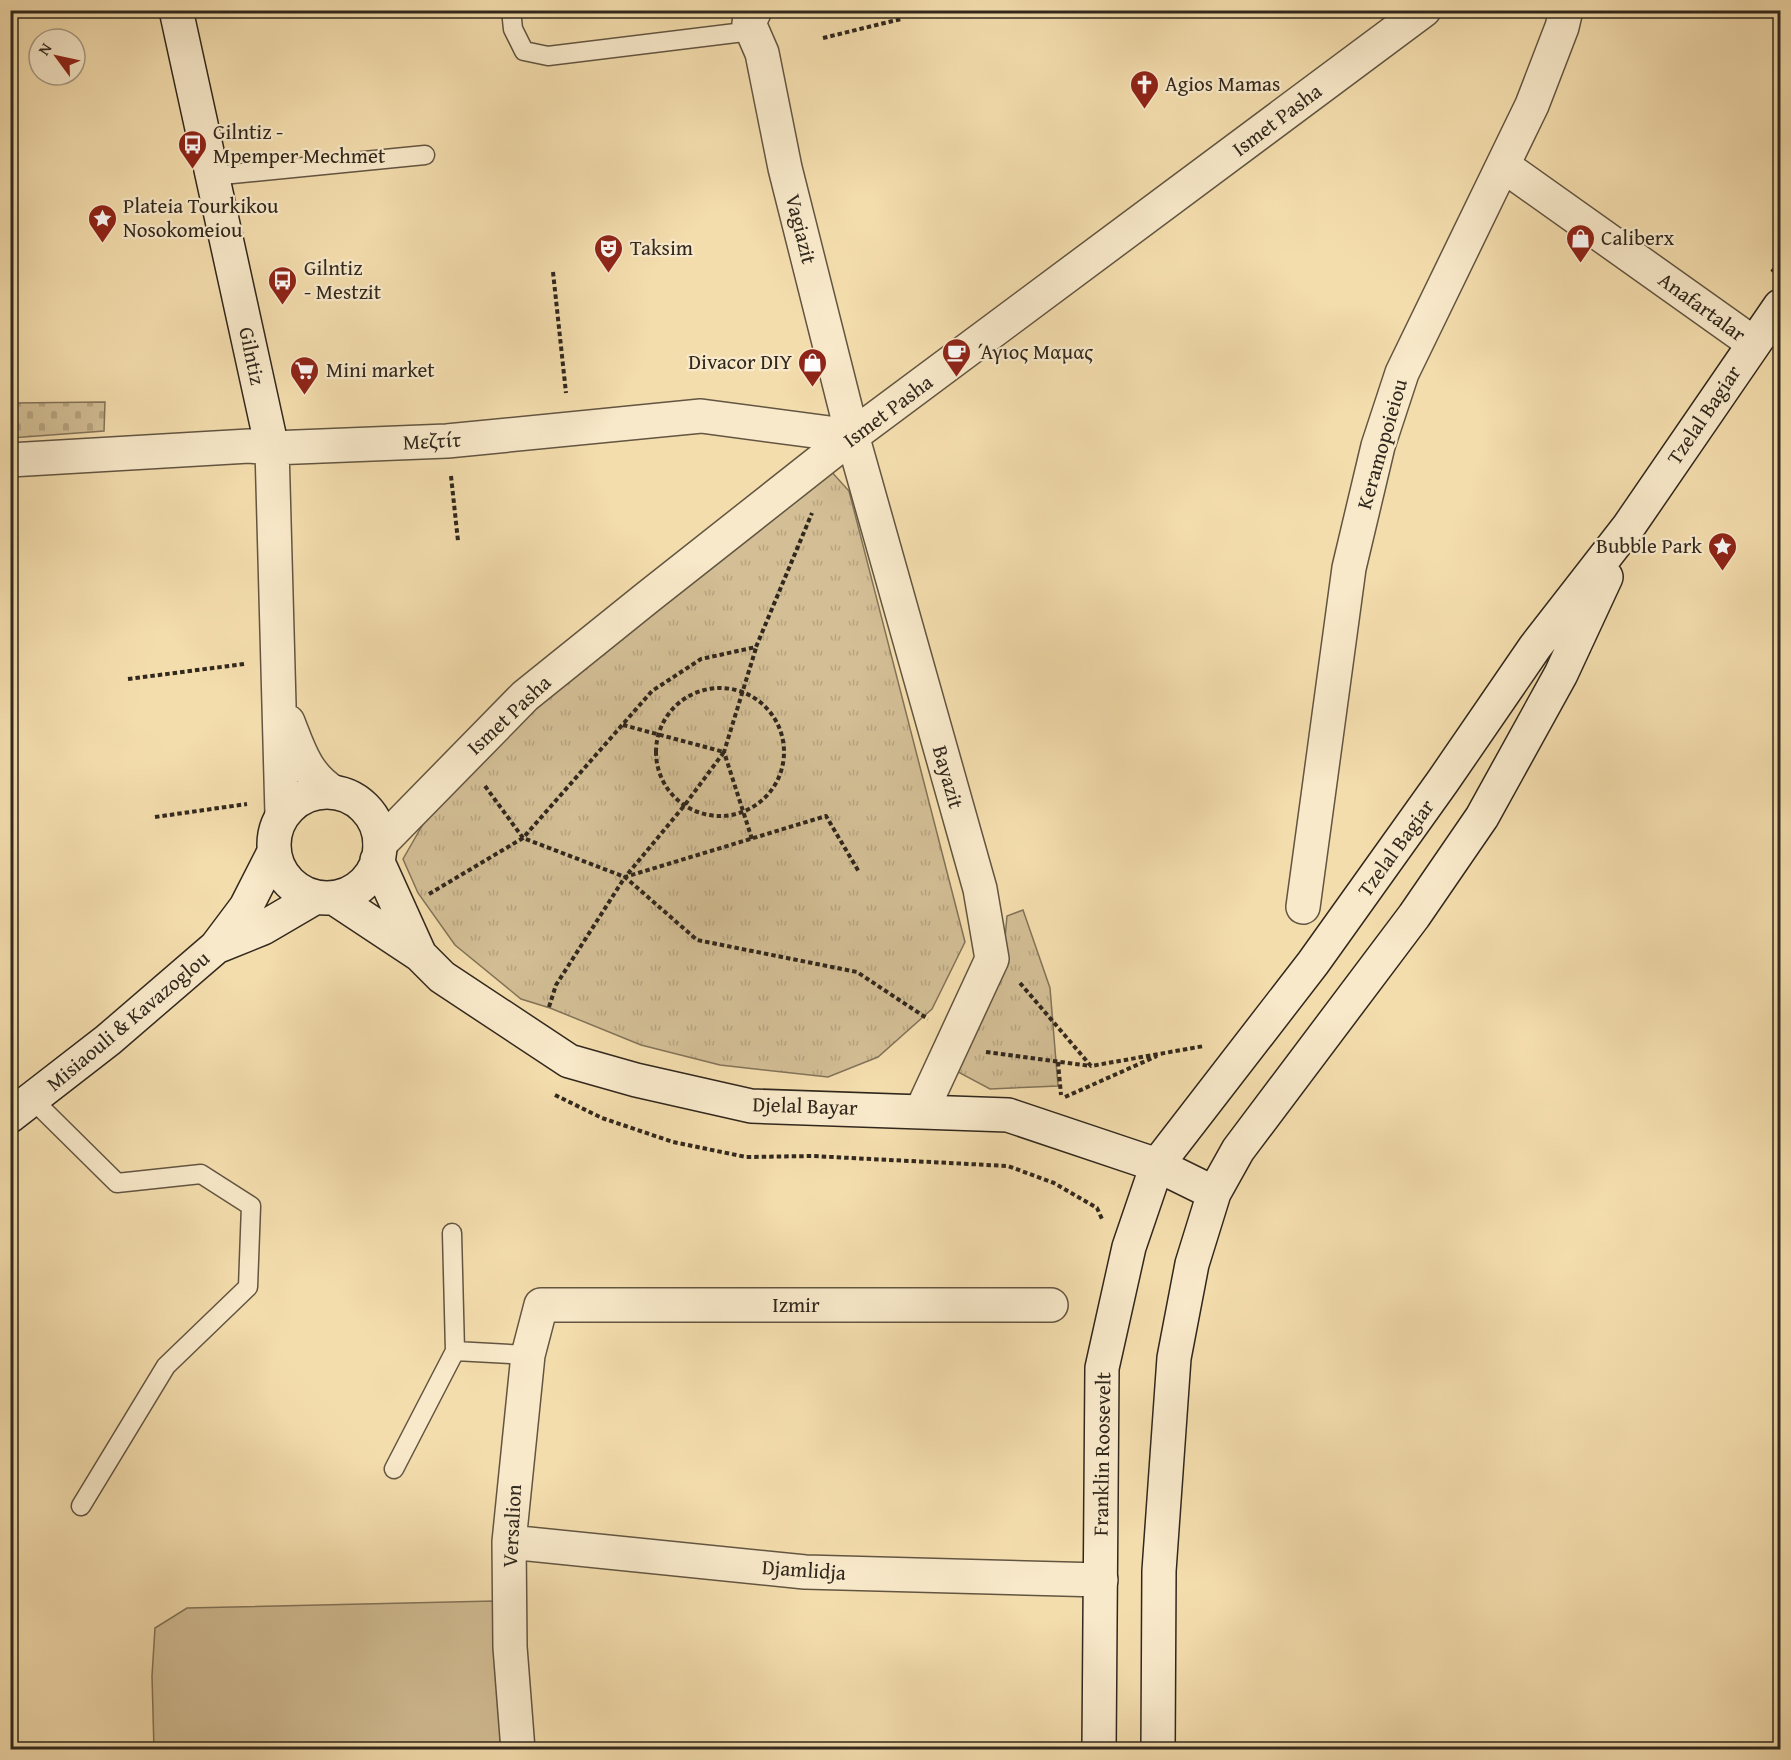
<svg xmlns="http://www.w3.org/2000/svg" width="1791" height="1760" viewBox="0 0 1791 1760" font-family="'Gentium Book Plus',serif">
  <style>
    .grass { fill: url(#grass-tufts); stroke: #827359; stroke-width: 1.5 }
    .cemetery { fill: url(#cemetery-stones); stroke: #827359; stroke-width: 1.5 }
    .pitch { fill: #d3be95; stroke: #827359; stroke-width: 1.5 }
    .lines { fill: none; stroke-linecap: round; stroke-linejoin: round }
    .lane-casing { stroke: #625541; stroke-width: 21 }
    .street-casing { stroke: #625541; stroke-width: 36 }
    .secondary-casing { stroke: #31281d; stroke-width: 36 }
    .path { stroke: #31281d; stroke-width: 4; stroke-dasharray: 4.5 3; stroke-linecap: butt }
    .lane { stroke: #f8e9ca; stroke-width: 18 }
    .street { stroke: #f8e9ca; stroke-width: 33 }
    .secondary { stroke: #f8e9ca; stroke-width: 33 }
    .labels { text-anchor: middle; stroke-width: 4.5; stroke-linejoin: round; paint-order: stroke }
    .poi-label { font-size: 21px; fill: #31281d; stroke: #f8e9ca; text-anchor: start }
    .street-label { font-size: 21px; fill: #31281d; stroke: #f8e9ca }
  </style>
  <defs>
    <pattern id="grass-tufts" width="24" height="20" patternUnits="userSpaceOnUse" patternTransform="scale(1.5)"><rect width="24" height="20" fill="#d3be95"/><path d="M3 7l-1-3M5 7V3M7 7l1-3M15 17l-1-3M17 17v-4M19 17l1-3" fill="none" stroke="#b6a380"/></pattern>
    <pattern id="cemetery-stones" width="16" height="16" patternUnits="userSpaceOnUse" patternTransform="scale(1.5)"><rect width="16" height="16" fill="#d3be95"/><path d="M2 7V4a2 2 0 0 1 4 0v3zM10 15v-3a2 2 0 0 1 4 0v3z" fill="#b6a380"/></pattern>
  </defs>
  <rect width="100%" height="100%" fill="#f4ddad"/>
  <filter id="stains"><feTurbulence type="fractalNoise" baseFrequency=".00333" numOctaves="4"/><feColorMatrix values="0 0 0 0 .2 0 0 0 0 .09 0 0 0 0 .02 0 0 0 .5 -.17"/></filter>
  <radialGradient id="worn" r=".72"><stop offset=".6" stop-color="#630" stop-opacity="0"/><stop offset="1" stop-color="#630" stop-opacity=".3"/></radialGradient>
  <path class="grass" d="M 829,469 L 849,491 L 965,942 L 932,1009 L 878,1057 L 828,1077 L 720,1065 L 641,1045 L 550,1008 L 521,999 L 455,945 L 418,893 L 403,859 L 426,819 L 533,697 Z
    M 1023,910 L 1050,988 L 1058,1086 L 990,1089 L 958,1072 L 1003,961 L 1007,916 Z"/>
  <path class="cemetery" d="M 105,402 L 104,431 L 11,438 L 11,403 Z"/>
  <path class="pitch" d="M 494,1601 L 501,1749 L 154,1750 L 152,1676 L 155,1628 L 187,1608 Z"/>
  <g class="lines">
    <defs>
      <path id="lane" d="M 511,10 L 513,29 L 524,51 L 548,56 L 752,31
        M 212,176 L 425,155
        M 32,1099 L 117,1183 L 201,1174 L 251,1206 L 248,1287 L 166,1366 L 81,1506
        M 455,1351 L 528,1355
        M 394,1469 L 455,1351 L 452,1233"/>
      <path id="street" d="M 755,10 L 749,23 L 762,53 L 785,168 L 854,442 L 980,889 L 992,959 L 922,1110
        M 1504,166 L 1753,343
        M 272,448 L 282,815
        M 10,460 L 249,446 L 272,448 L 447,441 L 701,416 L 852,436
        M 288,722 C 299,750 306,775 333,792
        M 380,844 L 525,696 L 648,597 L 852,436 L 1424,10
        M 1303,907 L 1349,568 L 1378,446 L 1402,373 L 1532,105 L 1562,27 L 1566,10
        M 509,1542 L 805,1572 L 1101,1580
        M 518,1750 L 510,1647 L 509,1542 L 528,1355 L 541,1305 L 1051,1305"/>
      <path id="secondary" d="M 176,10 L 272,448
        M274 845a53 53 0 1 1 106 0a53 53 0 1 1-106 0Z
        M 377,860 L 420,955
        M 334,898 L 420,955 L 442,977 L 569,1061 L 636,1080 L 751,1106 L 1008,1115 L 1157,1165 L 1214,1193
        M 216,947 L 263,928 L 316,897
        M 10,1116 L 108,1040 L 216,947 L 246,907 L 274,852
        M 1099,1750 L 1102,1368 L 1129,1247 L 1157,1165 L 1313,963 L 1443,781 L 1535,647 L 1629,526 L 1780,306
        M 1158,1750 L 1159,1571 L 1174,1358 L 1192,1264 L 1214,1193 L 1238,1150 L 1414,916 L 1482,817 L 1561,674 L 1606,577"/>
    </defs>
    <use href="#lane" class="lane-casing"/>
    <use href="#street" class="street-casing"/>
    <use href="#secondary" class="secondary-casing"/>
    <path class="path" d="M 823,38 L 901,19
      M 553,272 L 566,393
      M 1772,272 L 1780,261
      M 451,476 L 458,541
      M 128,679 L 244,664
      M656 752a64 64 0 1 1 128 0a64 64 0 1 1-128 0Z
      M 623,725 L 724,752 L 684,806 L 626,876
      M 485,786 L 523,838 L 652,691 L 701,659 L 756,647 L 812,513
      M 155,817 L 247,804
      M 752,839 L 724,752 L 756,648
      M 429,894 L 523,838 L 625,877 L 697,940 L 857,972 L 928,1019
      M 1020,983 L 1091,1066 L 1204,1046
      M 549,1007 L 556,985 L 625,877 L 826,816 L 859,872
      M 986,1052 L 1091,1066
      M 1058,1062 L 1061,1095
      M 555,1095 L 602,1118 L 673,1142 L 746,1157 L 812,1156 L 1008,1166 L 1054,1183 L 1097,1208 L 1102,1219
      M 1065,1097 L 1157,1056"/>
    <use href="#lane" class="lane"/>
    <use href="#street" class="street"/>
    <use href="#secondary" class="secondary"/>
  </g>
  <defs>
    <symbol id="church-pin" viewBox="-11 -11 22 30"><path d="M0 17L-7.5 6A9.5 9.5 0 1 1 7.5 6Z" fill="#8f2418" stroke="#f8e9ca"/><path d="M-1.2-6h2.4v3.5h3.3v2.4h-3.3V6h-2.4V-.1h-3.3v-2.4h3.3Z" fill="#fff"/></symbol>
    <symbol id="bus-pin" viewBox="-11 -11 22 30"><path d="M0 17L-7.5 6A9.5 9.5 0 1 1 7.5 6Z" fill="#8f2418" stroke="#f8e9ca"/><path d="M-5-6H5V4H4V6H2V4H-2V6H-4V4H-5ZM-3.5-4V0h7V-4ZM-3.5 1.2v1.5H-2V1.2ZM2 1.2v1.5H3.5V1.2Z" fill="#fff"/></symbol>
    <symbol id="sight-pin" viewBox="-11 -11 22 30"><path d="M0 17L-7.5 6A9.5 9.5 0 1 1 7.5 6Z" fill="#8f2418" stroke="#f8e9ca"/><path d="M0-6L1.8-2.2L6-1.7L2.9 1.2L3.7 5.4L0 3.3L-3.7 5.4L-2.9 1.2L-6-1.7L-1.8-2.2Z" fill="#fff"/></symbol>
    <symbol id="shop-pin" viewBox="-11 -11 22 30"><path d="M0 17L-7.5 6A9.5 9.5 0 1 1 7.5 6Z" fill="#8f2418" stroke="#f8e9ca"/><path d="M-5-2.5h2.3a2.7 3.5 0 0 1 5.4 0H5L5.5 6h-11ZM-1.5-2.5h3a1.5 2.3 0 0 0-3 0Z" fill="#fff"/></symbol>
    <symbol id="theatre-pin" viewBox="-11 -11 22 30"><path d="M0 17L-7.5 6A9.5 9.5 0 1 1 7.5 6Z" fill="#8f2418" stroke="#f8e9ca"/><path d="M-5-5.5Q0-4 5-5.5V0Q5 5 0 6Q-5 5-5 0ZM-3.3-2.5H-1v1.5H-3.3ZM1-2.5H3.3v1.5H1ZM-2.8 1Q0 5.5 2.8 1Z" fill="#fff"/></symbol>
    <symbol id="cafe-pin" viewBox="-11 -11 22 30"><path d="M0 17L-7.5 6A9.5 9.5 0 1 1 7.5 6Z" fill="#8f2418" stroke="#f8e9ca"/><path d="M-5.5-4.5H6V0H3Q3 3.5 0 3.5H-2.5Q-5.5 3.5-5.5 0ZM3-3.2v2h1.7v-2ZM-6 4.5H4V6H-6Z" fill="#fff"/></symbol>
    <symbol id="supermarket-pin" viewBox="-11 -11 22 30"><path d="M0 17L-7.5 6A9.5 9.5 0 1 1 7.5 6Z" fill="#8f2418" stroke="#f8e9ca"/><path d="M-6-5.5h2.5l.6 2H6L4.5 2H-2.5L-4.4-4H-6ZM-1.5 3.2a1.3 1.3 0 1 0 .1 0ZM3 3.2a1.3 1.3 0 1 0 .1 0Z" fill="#fff"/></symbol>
  </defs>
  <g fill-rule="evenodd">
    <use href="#church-pin" x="1128" y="68" width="33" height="45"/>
    <use href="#bus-pin" x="176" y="128" width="33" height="45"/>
    <use href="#sight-pin" x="86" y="202" width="33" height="45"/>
    <use href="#shop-pin" x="1564" y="222" width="33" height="45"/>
    <use href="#theatre-pin" x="592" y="232" width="33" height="45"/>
    <use href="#bus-pin" x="266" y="264" width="33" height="45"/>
    <use href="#cafe-pin" x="940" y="336" width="33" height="45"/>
    <use href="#shop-pin" x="796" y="346" width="33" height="45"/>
    <use href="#supermarket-pin" x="288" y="354" width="33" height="45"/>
    <use href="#sight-pin" x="1706" y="530" width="33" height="45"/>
  </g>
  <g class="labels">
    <g class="poi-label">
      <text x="1165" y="91">Agios Mamas</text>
      <text x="213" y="139">Gilntiz -<tspan x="213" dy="24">Mpemper Mechmet</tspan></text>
      <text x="123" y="213">Plateia Tourkikou<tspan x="123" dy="24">Nosokomeiou</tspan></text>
      <text x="1601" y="245">Caliberx</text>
      <text x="630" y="255">Taksim</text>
      <text x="304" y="275">Gilntiz<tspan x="304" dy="24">- Mestzit</tspan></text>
      <text x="978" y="359">Άγιος Μαμας</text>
      <text x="792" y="369" text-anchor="end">Divacor DIY</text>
      <text x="326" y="377">Mini market</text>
      <text x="1702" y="553" text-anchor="end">Bubble Park</text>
    </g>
    <g class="street-label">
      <text transform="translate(1277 120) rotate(-37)" y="7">Ismet Pasha</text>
      <text transform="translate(801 229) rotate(76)" y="7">Vagiazit</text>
      <text transform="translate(1702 307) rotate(36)" y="7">Anafartalar</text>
      <text transform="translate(252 356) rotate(78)" y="7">Gilntiz</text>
      <text transform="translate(888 411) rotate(-37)" y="7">Ismet Pasha</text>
      <text transform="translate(1704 415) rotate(-56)" y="7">Tzelal Bagiar</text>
      <text transform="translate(432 441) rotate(-3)" y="7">Μεζτίτ</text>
      <text transform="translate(1382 444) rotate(-74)" y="7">Keramopoieiou</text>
      <text transform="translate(509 715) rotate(-43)" y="7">Ismet Pasha</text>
      <text transform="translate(948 777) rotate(74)" y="7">Bayazit</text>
      <text transform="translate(1396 848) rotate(-54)" y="7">Tzelal Bagiar</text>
      <text transform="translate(128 1021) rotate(-40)" y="7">Misiaouli &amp; Kavazoglou</text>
      <text transform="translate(805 1106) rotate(2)" y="7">Djelal Bayar</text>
      <text x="796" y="1312">Izmir</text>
      <text transform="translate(1102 1454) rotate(-89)" y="7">Franklin Roosevelt</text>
      <text transform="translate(512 1526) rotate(-87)" y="7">Versalion</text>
      <text transform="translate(804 1570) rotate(4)" y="7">Djamlidja</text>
    </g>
  </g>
  <rect width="1791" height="1760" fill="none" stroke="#f4ddad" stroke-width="36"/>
  <rect x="12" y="12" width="1767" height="1736" fill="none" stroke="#31281d" stroke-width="3"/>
  <rect x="18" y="18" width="1755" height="1724" fill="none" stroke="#31281d" stroke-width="1.5"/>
  <g transform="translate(57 57) rotate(303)"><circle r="28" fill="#f8e9ca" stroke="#a89c85" stroke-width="1.5"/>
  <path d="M0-4.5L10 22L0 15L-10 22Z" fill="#8f2418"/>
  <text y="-9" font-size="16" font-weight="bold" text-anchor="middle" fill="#31281d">N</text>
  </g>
  <rect width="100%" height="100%" filter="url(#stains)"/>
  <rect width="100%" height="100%" fill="url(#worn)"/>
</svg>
